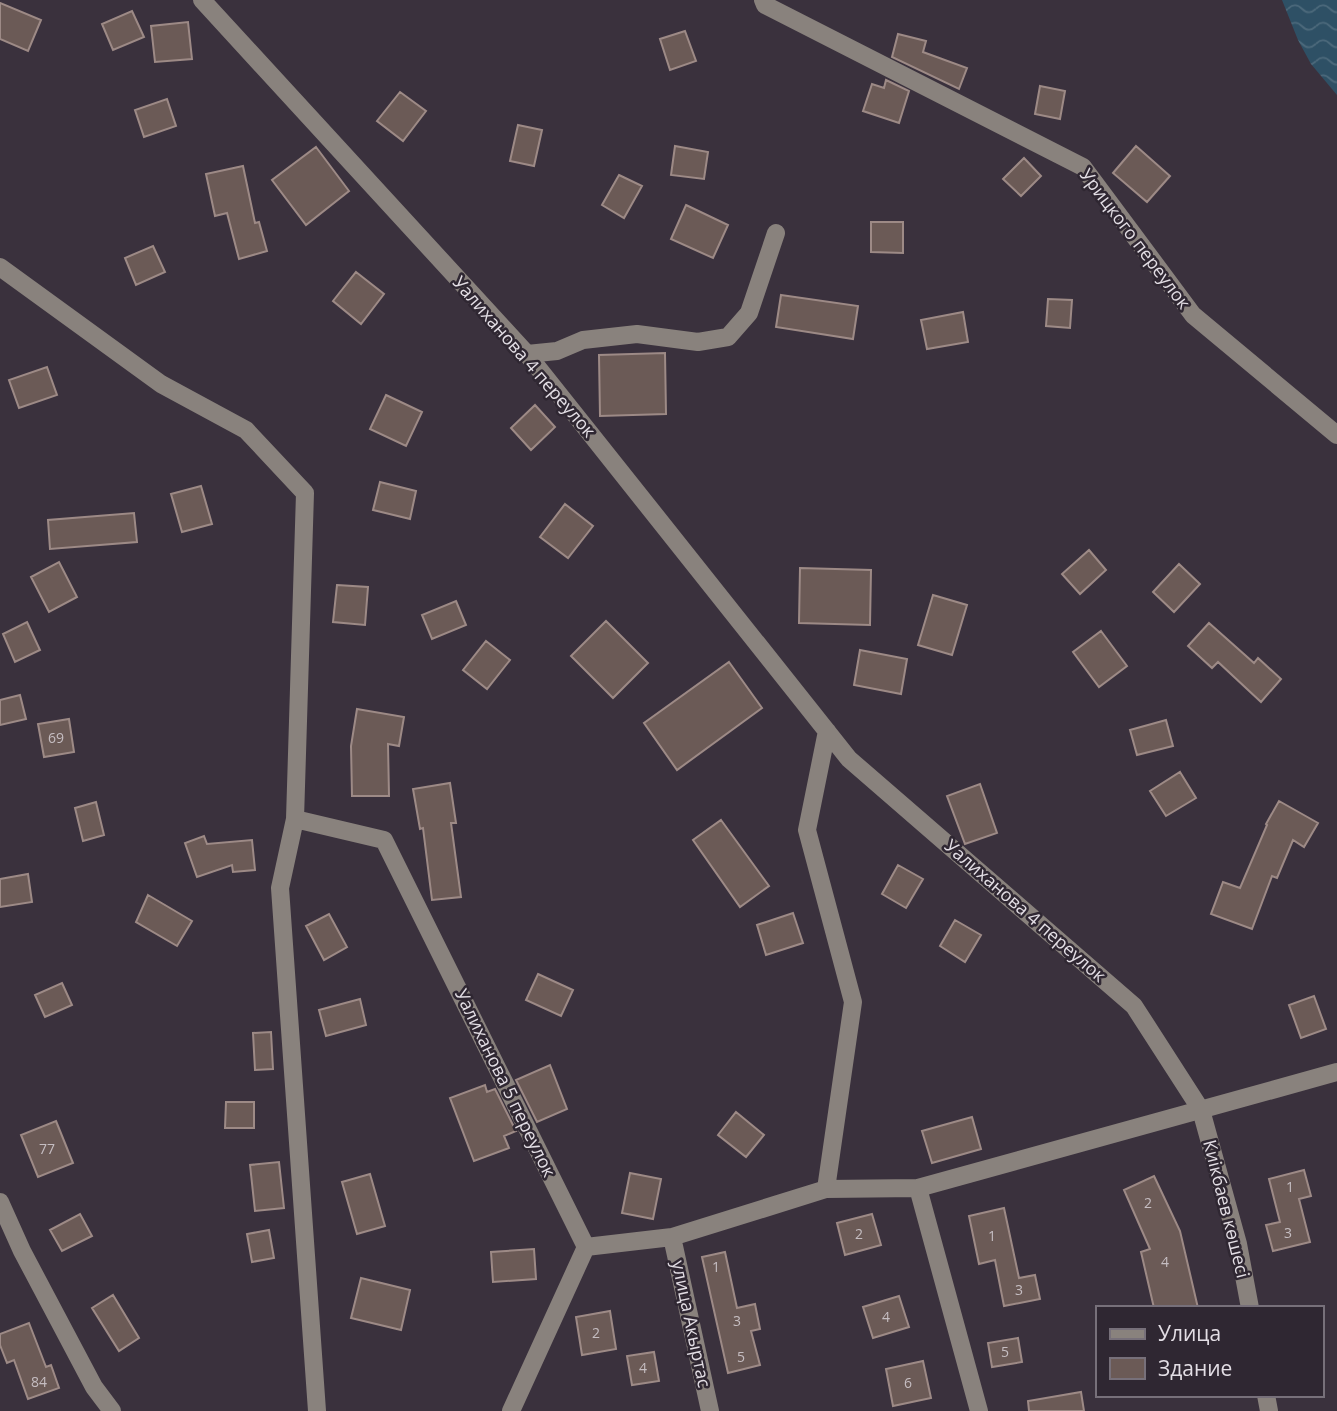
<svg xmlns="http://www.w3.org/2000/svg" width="1337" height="1411" viewBox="0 0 1337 1411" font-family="'Open Sans',sans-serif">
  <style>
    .water { fill: url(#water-waves) }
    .building { fill: #6b5a56; stroke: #9d8a86; stroke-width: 2 }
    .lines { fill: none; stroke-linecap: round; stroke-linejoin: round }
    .minor { stroke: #89827d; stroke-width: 18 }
    .labels { text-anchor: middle; stroke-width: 5; stroke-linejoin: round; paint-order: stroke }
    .number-label { font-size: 14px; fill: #c5bdc1 }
    .street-label { font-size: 18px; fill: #e3dee5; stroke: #2f2732 }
  </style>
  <defs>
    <pattern id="water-waves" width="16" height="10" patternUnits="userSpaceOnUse" patternTransform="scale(1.75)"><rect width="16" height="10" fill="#2e5065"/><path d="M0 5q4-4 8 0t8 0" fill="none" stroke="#4c697b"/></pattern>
  </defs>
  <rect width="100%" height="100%" fill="#3a313d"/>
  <path class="water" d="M 1282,0 L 1337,0 L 1337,95 L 1311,64 L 1298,40 Z"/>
  <path class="building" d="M 0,3 L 41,20 L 28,51 L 0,39 Z
    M 132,11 L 144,37 L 113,50 L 102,24 Z
    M 188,22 L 192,59 L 155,62 L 151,26 Z
    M 685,31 L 696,61 L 670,70 L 660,39 Z
    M 898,34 L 926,41 L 923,52 L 967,68 L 959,89 L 892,57 Z
    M 886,80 L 909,91 L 899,123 L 863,111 L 872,84 L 884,88 Z
    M 1040,86 L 1065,91 L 1060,119 L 1035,114 Z
    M 400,92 L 426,111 L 403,141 L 377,121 Z
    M 167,99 L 176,126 L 144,137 L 135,110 Z
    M 518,125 L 542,130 L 534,166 L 510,161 Z
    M 675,146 L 708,152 L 704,179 L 671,175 Z
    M 1136,146 L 1170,176 L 1147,202 L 1113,173 Z
    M 316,147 L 349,191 L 306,225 L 272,180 Z
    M 1024,158 L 1041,176 L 1021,196 L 1003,179 Z
    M 243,166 L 255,223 L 259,222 L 267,251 L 239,259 L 227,213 L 215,216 L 206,174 Z
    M 619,175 L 642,186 L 624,218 L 602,205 Z
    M 686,205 L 728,225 L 713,258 L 671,239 Z
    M 871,222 L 903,222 L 903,253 L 871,252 Z
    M 153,246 L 165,272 L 136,285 L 125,258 Z
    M 356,272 L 384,294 L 361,324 L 333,301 Z
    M 781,295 L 858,306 L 853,339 L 776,327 Z
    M 1048,299 L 1072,300 L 1070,328 L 1046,326 Z
    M 963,312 L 968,342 L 927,349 L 921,320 Z
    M 665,353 L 666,414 L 600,416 L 599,355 Z
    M 47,367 L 57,395 L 19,408 L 9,380 Z
    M 386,395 L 422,412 L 406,446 L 370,429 Z
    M 535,405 L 555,427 L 531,450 L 511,428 Z
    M 380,482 L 416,491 L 410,519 L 373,510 Z
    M 201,486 L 212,524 L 182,532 L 171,494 Z
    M 565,504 L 593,526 L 568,558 L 540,537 Z
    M 134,513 L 137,542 L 50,549 L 48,520 Z
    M 1089,550 L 1106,570 L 1080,594 L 1062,574 Z
    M 59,562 L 77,597 L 49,612 L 31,577 Z
    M 1179,564 L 1200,584 L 1174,612 L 1153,592 Z
    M 800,568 L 871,570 L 870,625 L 799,623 Z
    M 337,585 L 368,587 L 365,625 L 333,622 Z
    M 933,595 L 967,605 L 952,655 L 918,645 Z
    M 456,601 L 466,625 L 432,639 L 422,615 Z
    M 606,621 L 648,663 L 613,698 L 571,656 Z
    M 27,622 L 40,650 L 15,662 L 3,634 Z
    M 1209,623 L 1254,663 L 1258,658 L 1281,679 L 1261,702 L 1218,662 L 1212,668 L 1188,646 Z
    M 1101,631 L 1127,666 L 1099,687 L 1073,652 Z
    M 486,641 L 510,660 L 487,689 L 463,670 Z
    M 860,650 L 907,659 L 901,694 L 854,685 Z
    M 729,662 L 762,708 L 677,770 L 644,723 Z
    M 20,695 L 26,719 L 0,725 L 0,700 Z
    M 357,709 L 404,717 L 399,746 L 388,744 L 389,796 L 352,796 L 351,746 Z
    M 69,719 L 74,752 L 44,757 L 38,724 Z
    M 1166,720 L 1173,746 L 1137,755 L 1130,730 Z
    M 1180,772 L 1196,798 L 1166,816 L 1150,791 Z
    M 450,783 L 456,823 L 451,823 L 461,897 L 432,900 L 423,828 L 420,829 L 413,789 Z
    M 980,784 L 997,833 L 965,844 L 947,796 Z
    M 1279,801 L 1318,823 L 1304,847 L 1293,840 L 1277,878 L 1272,876 L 1252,929 L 1211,914 L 1223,882 L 1240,888 L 1267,825 L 1266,824 Z
    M 96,802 L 104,835 L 83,841 L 75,808 Z
    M 721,820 L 769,886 L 740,907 L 693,840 Z
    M 204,836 L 207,844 L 252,840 L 255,870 L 233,872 L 232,865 L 197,877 L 185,843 Z
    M 898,865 L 923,879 L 906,908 L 882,894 Z
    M 28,874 L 32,902 L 0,907 L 0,879 Z
    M 148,895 L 192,921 L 177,946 L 136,922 Z
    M 793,913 L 803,943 L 766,955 L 757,925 Z
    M 329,914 L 347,947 L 324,960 L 306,926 Z
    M 955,920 L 981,935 L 965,962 L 940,946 Z
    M 538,974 L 573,990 L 561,1016 L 526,1000 Z
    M 62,983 L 72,1005 L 45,1017 L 35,995 Z
    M 1314,996 L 1326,1029 L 1301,1038 L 1289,1005 Z
    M 360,999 L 366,1025 L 326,1036 L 319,1010 Z
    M 271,1032 L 273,1069 L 255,1070 L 253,1033 Z
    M 550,1065 L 567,1109 L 537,1122 L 516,1080 Z
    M 485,1085 L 487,1092 L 495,1089 L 516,1131 L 504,1136 L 509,1148 L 474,1161 L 450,1098 Z
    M 226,1102 L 254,1102 L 254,1128 L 225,1128 Z
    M 736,1112 L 764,1135 L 746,1157 L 718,1135 Z
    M 972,1117 L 981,1149 L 932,1163 L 922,1131 Z
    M 56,1121 L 73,1163 L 38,1177 L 21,1135 Z
    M 279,1162 L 284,1208 L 255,1211 L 250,1165 Z
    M 1304,1170 L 1311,1196 L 1299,1199 L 1310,1242 L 1273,1251 L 1266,1225 L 1280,1222 L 1269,1179 Z
    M 630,1173 L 661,1179 L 653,1219 L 622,1213 Z
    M 370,1174 L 385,1226 L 357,1234 L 342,1182 Z
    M 1154,1176 L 1180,1231 L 1198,1308 L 1154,1308 L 1141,1252 L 1150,1249 L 1124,1190 Z
    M 1004,1208 L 1019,1278 L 1035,1275 L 1040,1299 L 1004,1306 L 995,1260 L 979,1264 L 969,1216 Z
    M 80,1214 L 92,1236 L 62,1251 L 50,1230 Z
    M 872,1214 L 881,1245 L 845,1255 L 837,1223 Z
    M 269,1230 L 274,1258 L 252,1262 L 247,1234 Z
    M 534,1249 L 536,1279 L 493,1282 L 491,1252 Z
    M 725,1252 L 737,1308 L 755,1304 L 760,1329 L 751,1331 L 760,1365 L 728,1373 L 702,1257 Z
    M 361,1278 L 410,1290 L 401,1330 L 351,1318 Z
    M 113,1295 L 139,1338 L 119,1351 L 92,1308 Z
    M 899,1296 L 909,1327 L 873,1338 L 863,1307 Z
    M 610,1311 L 616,1349 L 582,1355 L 576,1317 Z
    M 29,1323 L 46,1367 L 51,1365 L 59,1388 L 28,1399 L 14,1360 L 7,1363 L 0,1345 L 0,1334 Z
    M 1018,1338 L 1022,1362 L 992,1367 L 988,1343 Z
    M 654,1352 L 659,1381 L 632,1385 L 627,1356 Z
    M 923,1361 L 931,1398 L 893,1406 L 886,1369 Z
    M 1081,1392 L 1084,1411 L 1029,1411 L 1028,1401 Z"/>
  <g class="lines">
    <path class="minor" d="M 202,0 L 527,354 L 849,759 L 1134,1006 L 1201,1110 L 1238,1244 L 1250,1308
      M 763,0 L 765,5 L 1083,167 L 1193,315 L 1337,435
      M 0,267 L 161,384 L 246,430 L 305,493 L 295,819 L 280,888 L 317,1411
      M 527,354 L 557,351 L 583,340 L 637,334 L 698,342 L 728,337 L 749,313 L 776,233
      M 295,819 L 384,840 L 586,1247 L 511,1411
      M 918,1188 L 979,1411
      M 826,1189 L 918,1188 L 1337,1072
      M 0,1202 L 22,1251 L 94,1387 L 112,1411
      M 672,1237 L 710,1411
      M 586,1247 L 672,1237 L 826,1189 L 853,1002 L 807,830 L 827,731
      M 1266,1395 L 1269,1411"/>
  </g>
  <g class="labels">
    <g class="number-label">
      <text x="56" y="743">69</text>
      <text x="47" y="1154">77</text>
      <text x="1290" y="1192">1</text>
      <text x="1148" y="1208">2</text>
      <text x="1288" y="1238">3</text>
      <text x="859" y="1239">2</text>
      <text x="992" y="1241">1</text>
      <text x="1165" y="1267">4</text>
      <text x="716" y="1272">1</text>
      <text x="1019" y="1295">3</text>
      <text x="886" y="1322">4</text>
      <text x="737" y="1326">3</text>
      <text x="596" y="1338">2</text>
      <text x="1005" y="1357">5</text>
      <text x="741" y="1362">5</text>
      <text x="643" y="1373">4</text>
      <text x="39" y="1387">84</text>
      <text x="908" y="1388">6</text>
    </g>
    <g class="street-label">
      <text transform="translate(1135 239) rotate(53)" y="6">Урицкого переулок</text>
      <text transform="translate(524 357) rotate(49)" y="6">Уалиханова 4 переулок</text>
      <text transform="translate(1025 911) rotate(41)" y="6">Уалиханова 4 переулок</text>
      <text transform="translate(505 1083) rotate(64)" y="6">Уалиханова 5 переулок</text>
      <text transform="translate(1226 1209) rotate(76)" y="6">Киікбаев көшесі</text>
      <text transform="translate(691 1324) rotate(78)" y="6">улица Акыртас</text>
    </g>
  </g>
  <rect x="1096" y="1306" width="228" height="91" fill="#2f2732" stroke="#77707a" stroke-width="2"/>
  <rect x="1110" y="1329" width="35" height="10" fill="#89827d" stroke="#77707a" stroke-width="2"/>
  <text x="1158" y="1341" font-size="21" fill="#e3dee5">Улица</text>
  <rect x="1110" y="1358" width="35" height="21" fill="#6b5a56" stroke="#77707a" stroke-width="2"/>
  <text x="1158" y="1376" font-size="21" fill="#e3dee5">Здание</text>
</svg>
